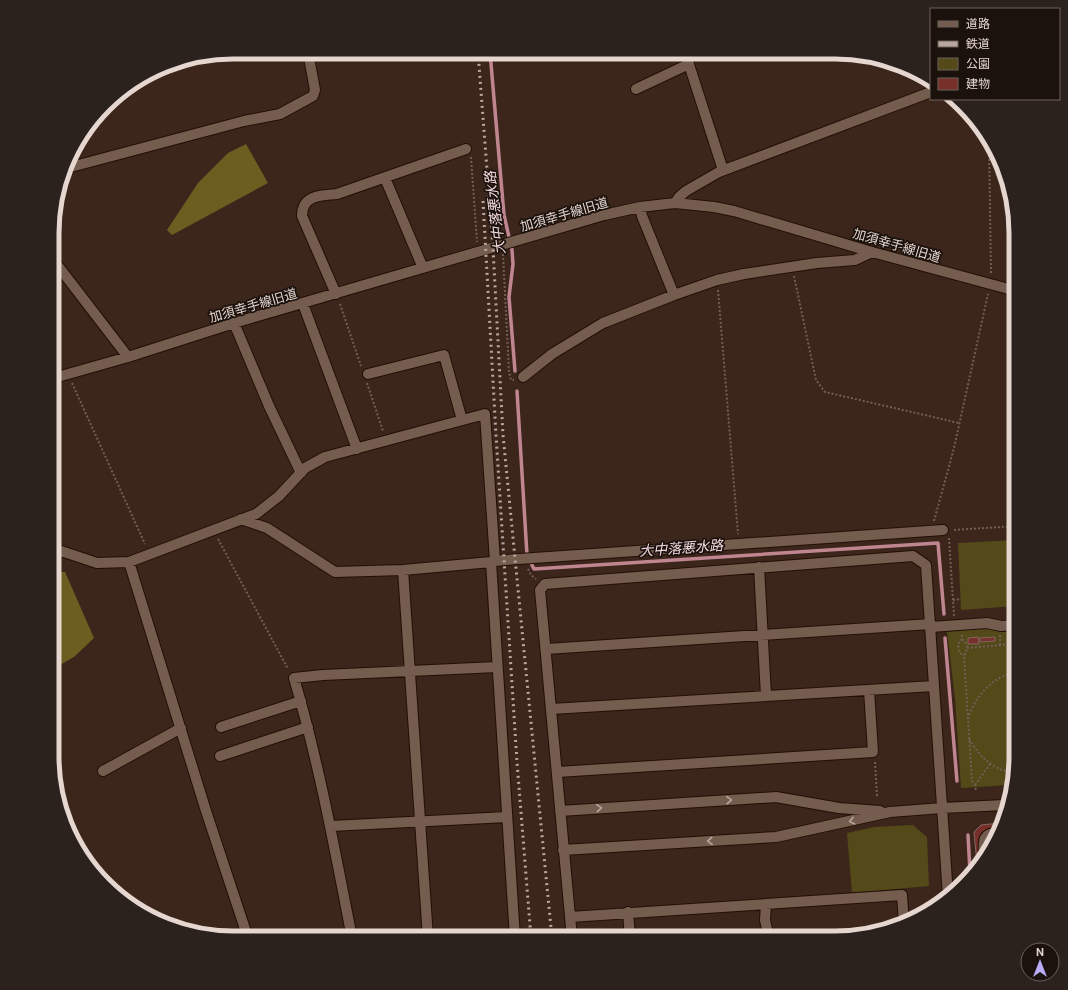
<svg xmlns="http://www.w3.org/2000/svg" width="1068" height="990" viewBox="0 0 1068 990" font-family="'DM Sans','Noto Sans JP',sans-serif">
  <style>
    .green { fill: #534919 }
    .forest { fill: #6b5e20 }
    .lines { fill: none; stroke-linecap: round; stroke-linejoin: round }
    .stream { stroke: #bf8591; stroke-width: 3.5 }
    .building { fill: #78302b; stroke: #836662 }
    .minor-casing { stroke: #220f05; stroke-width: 12 }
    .path { stroke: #725e54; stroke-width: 2; stroke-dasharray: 2 2; stroke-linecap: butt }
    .minor { stroke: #745c4f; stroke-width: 10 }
    .rail { stroke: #b8a89f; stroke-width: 3; stroke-dasharray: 2 4; stroke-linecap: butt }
    .oneway { stroke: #b8a59c }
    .labels { text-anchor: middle; stroke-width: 3.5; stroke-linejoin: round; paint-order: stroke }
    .street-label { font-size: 13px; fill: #e5d6cf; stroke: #1c120d }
    .water-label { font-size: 14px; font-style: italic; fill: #f2dadf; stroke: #1c120d }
    .rim { fill: none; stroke: #e5d6cf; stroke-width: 5 }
  </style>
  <rect width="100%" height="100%" fill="#3c261b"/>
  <path class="green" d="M 1016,540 L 1016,606 L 961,610 L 958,543 Z
    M 986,628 L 1000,632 L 1016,631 L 1016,757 L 1009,785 L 961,788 L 955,699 L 947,631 Z
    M 913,825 L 927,837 L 929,886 L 852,893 L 847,833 L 874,827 Z"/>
  <path class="forest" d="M 246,144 L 268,183 L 172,235 L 167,230 L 198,183 L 228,153 Z
    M 53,572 L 65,572 L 94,638 L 74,657 L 53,669 Z
    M 53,723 L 57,728 L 61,760 L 54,774 L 52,768 Z"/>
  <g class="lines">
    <path class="stream" d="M 490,52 L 504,215 L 512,250 L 513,264 L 509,297 L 515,371
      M 517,391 L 527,555 L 534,569 L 938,543 L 944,614
      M 945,638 L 957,781
      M 968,835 L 970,872"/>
  </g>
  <path class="building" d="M 978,637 L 979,644 L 968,644 L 968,638 Z
    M 995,637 L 995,641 L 980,642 L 980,638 Z
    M 1001,823 L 997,837 L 977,864 L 974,832 L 981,825 Z"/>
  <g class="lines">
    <defs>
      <path id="minor" d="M 685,52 L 723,170
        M 636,89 L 689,64
        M 67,168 L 244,121 L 280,114 L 313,96 L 315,90 L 308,52
        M 385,178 L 423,268
        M 675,203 L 679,197 L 686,191 L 719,172 L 931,92
        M 640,207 L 642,216 L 674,295
        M 55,262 L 128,357
        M 336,294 L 302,216 C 302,195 321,195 337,194 L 466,149
        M 303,304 L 357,449
        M 234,323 L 269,406 L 301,473
        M 368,374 L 444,355 L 462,420
        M 523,377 L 552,354 L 603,323 L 674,295 L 717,280 L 744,274 L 817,263 L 855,260 L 872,252
        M 54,378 L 128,357 L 234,323 L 604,215 L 640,207 L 675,203 L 714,207 L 734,211 L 872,252 L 1016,291
        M 241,519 L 267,528 L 335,572 L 403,570 L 491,562 L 515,938
        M 54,553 L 61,551 L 97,563 L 129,562 L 256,514 L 279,496 L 305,468 L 325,457 L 485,414 L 495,561 L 491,562
        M 495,561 L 505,560 L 943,530
        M 129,562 L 206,811 L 248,938
        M 759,567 L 766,696
        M 403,570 L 428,938
        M 931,627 L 987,623 L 1001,626 L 1016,625
        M 546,649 L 931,624
        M 551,709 L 934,686
        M 221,727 L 301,701
        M 220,756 L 308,727
        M 103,771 L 181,728
        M 557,772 L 873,752 L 869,690
        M 560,811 L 776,797 L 839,808 L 880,811
        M 331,826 L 507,817
        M 563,850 L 776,837 L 890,812 L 942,808 L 1005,805
        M 984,854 C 983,841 982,833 999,832
        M 766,904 L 765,920 L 769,938
        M 628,912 L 630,938
        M 570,917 L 902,895 L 904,924
        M 352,938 C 335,851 319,763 294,678 L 323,675 L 497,667
        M 572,938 L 540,590 L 545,584 L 913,556 L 926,565 L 948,897"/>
    </defs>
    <use href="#minor" class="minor-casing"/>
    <path class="path" d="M 989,143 L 991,273
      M 471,157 L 477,242
      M 503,254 L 509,372 L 511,380 L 514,380
      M 794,276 L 816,380 L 825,392 L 959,423
      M 718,290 L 738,534
      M 340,304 L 361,366
      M 72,383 L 145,544
      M 367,383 L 383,431
      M 934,521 L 954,448 L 988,294
      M 954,530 L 1016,526
      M 949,538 L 954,616
      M 218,539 L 288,669
      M 528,569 L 531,575 L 536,579
      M 953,600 L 961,599
      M 962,635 L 962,639 L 958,644 L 959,652 L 964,656
      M 1000,635 L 1000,645
      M 1015,636 L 1016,655
      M 962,639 C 968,645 968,649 964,656 L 972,781 L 975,785 L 976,791
      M 967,648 L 1015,644
      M 968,719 C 975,696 992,677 1016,672
      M 969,739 C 980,757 991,768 1012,773
      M 875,762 L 877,796
      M 975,785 L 990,764"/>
    <use href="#minor" class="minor"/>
    <path class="rail" d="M 478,52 L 493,248 L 503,435 L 552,938
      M 483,201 L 496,435 L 517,762 L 531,938"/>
  </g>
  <defs><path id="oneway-chevron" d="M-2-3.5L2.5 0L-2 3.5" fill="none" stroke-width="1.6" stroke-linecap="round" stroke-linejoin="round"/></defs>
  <g class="oneway">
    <use href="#oneway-chevron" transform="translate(729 800) rotate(-4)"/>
    <use href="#oneway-chevron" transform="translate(599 808) rotate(-4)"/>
    <use href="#oneway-chevron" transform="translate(852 821) rotate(167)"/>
    <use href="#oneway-chevron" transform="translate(710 841) rotate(177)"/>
  </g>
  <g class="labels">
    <g class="street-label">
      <text transform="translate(564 214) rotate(-16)" y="5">加須幸手線旧道</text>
      <text transform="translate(897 245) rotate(16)" y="5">加須幸手線旧道</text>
      <text transform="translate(253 305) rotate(-16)" y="5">加須幸手線旧道</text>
    </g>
    <g class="water-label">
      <text transform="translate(495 213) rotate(-97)" y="5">大中落悪水路</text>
      <text transform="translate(681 548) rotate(-4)" y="5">大中落悪水路</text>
    </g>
  </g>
  <path d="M0 0H1068V990H0ZM233 59H835A174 174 0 0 1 1009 233V757A174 174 0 0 1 835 931H233A174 174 0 0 1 59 757V233A174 174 0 0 1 233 59Z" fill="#2c221d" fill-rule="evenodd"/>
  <path class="rim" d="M233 59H835A174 174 0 0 1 1009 233V757A174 174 0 0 1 835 931H233A174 174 0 0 1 59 757V233A174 174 0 0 1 233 59Z"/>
  <rect x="930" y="8" width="130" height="92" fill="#1c120d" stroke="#6c605b"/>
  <rect x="938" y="21" width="20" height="6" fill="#745c4f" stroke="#6c605b"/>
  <text x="966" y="28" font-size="12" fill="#e5d6cf">道路</text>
  <rect x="938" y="41" width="20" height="6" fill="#b8a89f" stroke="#6c605b"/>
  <text x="966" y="48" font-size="12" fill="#e5d6cf">鉄道</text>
  <rect x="938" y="58" width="20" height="12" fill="#534919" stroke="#6c605b"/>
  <text x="966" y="68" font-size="12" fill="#e5d6cf">公園</text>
  <rect x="938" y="78" width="20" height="12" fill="#78302b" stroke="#6c605b"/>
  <text x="966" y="88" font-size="12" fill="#e5d6cf">建物</text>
  <g transform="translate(1040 962)"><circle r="19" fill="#1c120d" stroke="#6c605b"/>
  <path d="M0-3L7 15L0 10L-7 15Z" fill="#b9abf7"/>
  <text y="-6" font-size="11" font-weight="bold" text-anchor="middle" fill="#e5d6cf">N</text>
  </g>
</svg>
